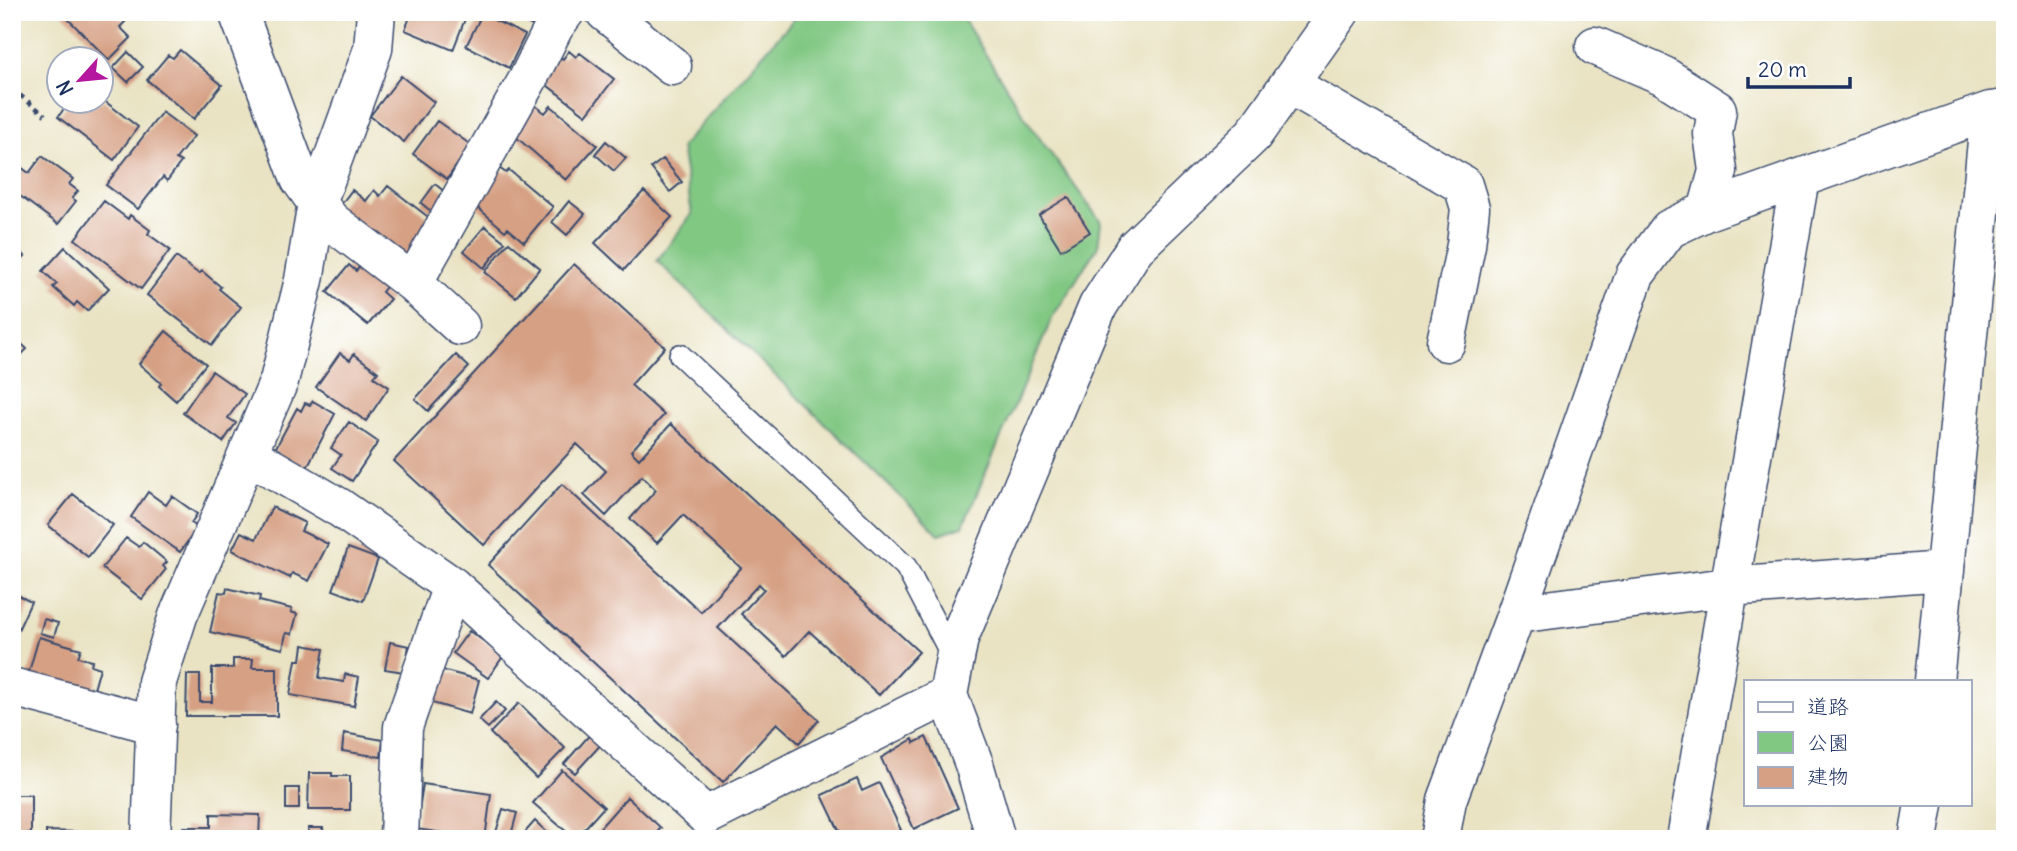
<svg xmlns="http://www.w3.org/2000/svg" width="2017" height="851" viewBox="0 0 2017 851" font-family="Delius,'Klee One',sans-serif">
  <style>
    .green { fill: #81c883; stroke: #4e7c70; stroke-width: 2 }
    .building { fill: #d6a084 }
    .lines { fill: none; stroke-linecap: round; stroke-linejoin: round }
    .service-casing { stroke: #3a4a6d; stroke-width: 24 }
    .minor-casing { stroke: #3a4a6d; stroke-width: 41 }
    .tertiary-casing { stroke: #3a4a6d; stroke-width: 41 }
    .path { stroke: #3a4a6d; stroke-width: 4.5; stroke-dasharray: 5 5; stroke-linecap: butt }
    .service { stroke: #fff; stroke-width: 21 }
    .minor { stroke: #fff; stroke-width: 38 }
    .tertiary { stroke: #fff; stroke-width: 38 }
  </style>
  <rect width="100%" height="100%" fill="#fff"/>
  <filter id="ink" filterUnits="userSpaceOnUse"><feTurbulence type="fractalNoise" baseFrequency=".0143" numOctaves="2"/><feDisplacementMap in="SourceGraphic" scale="14" xChannelSelector="R" yChannelSelector="G"/><feConvolveMatrix kernelMatrix="1 2 1 2 8 2 1 2 1" color-interpolation-filters="sRGB"/></filter>
  <filter id="wash" filterUnits="userSpaceOnUse"><feTurbulence type="fractalNoise" baseFrequency=".00686" numOctaves="4" result="noise"/><feDisplacementMap in="SourceGraphic" scale="28" xChannelSelector="R" yChannelSelector="G"/><feGaussianBlur stdDeviation="1.57" result="paint"/><feColorMatrix in="noise" values="0 0 0 0 0 0 0 0 0 0 0 0 0 0 0 0 0 1.4 0 .05"/><feComposite in="paint" operator="in"/></filter>
  <g filter="url(#wash)">
    <rect width="100%" height="100%" fill="#e9e3c3"/>
    <path class="green" d="M 800,12 L 959,12 L 1030,125 L 1101,222 L 1098,246 L 1052,318 L 963,526 L 939,534 L 657,261 L 692,214 L 681,147 Z"/>
    <g id="blocks">
      <path class="building" d="M 61,12 L 115,12 L 125,22 L 120,27 L 131,38 L 109,60 Z
        M 412,12 L 448,12 L 465,19 L 453,50 L 405,30 Z
        M 515,12 L 546,12 L 539,29 L 513,17 Z
        M 482,14 L 525,35 L 509,68 L 466,46 Z
        M 180,50 L 222,85 L 194,119 L 147,80 L 168,55 L 173,58 Z
        M 569,51 L 576,57 L 580,53 L 614,79 L 586,115 L 539,79 L 557,55 L 563,59 Z
        M 128,52 L 143,67 L 128,82 L 113,68 Z
        M 401,76 L 434,102 L 404,142 L 370,116 Z
        M 102,99 L 138,127 L 114,160 L 58,117 L 69,102 L 81,104 L 83,102 L 102,102 Z
        M 532,103 L 545,113 L 551,106 L 597,145 L 566,180 L 509,131 Z
        M 162,112 L 194,136 L 176,159 L 181,162 L 167,181 L 163,177 L 138,209 L 106,185 Z
        M 437,121 L 471,145 L 447,179 L 413,154 Z
        M 606,141 L 626,158 L 614,171 L 595,154 Z
        M 42,156 L 73,179 L 69,184 L 78,191 L 72,198 L 76,201 L 58,224 L 12,190 L 12,173 L 18,165 L 29,173 Z
        M 663,159 L 682,182 L 670,192 L 651,168 Z
        M 499,168 L 506,173 L 509,170 L 553,207 L 524,242 L 508,228 L 505,231 L 471,202 Z
        M 435,184 L 451,197 L 437,216 L 421,203 Z
        M 388,186 L 436,223 L 409,268 L 336,211 L 352,190 L 366,201 L 374,190 L 380,196 Z
        M 644,191 L 672,217 L 624,270 L 595,243 Z
        M 1068,197 L 1090,232 L 1061,250 L 1039,215 Z
        M 104,201 L 128,219 L 130,215 L 150,230 L 148,234 L 170,250 L 141,289 L 75,239 Z
        M 569,201 L 585,214 L 567,235 L 552,222 Z
        M 485,226 L 505,242 L 484,268 L 464,251 Z
        M 509,242 L 540,268 L 516,297 L 485,272 Z
        M 12,243 L 25,256 L 12,269 Z
        M 65,247 L 109,288 L 87,311 L 77,302 L 74,306 L 53,287 L 57,284 L 43,271 Z
        M 176,257 L 199,274 L 202,271 L 221,287 L 219,289 L 241,307 L 212,345 L 147,295 Z
        M 574,264 L 665,347 L 631,385 L 664,415 L 631,451 L 639,459 L 671,424 L 919,652 L 879,695 L 809,631 L 786,656 L 741,614 L 764,589 L 759,584 L 718,628 L 819,720 L 799,743 L 777,723 L 723,782 L 488,565 L 562,484 L 701,612 L 741,568 L 683,515 L 657,543 L 630,519 L 656,490 L 642,476 L 606,516 L 584,495 L 606,471 L 577,444 L 484,545 L 394,461 Z
        M 349,265 L 356,271 L 360,266 L 386,287 L 382,292 L 390,299 L 368,325 L 327,292 Z
        M 166,331 L 206,364 L 176,401 L 159,386 L 161,383 L 139,364 Z
        M 12,335 L 27,349 L 12,364 Z
        M 340,353 L 350,360 L 354,354 L 378,372 L 374,377 L 389,387 L 366,421 L 316,387 Z
        M 456,355 L 469,367 L 428,411 L 415,399 Z
        M 212,371 L 245,394 L 228,418 L 236,423 L 223,442 L 183,413 Z
        M 313,401 L 335,414 L 306,469 L 274,451 L 297,408 L 301,411 L 305,403 L 310,405 Z
        M 349,422 L 378,442 L 352,481 L 332,468 L 341,455 L 331,448 Z
        M 148,492 L 166,505 L 172,496 L 197,514 L 191,523 L 198,527 L 180,552 L 131,517 Z
        M 73,494 L 113,525 L 88,557 L 48,525 Z
        M 272,507 L 305,523 L 301,531 L 328,544 L 309,581 L 292,573 L 290,578 L 232,550 L 241,532 L 256,539 Z
        M 126,538 L 139,547 L 143,542 L 167,562 L 163,566 L 166,569 L 142,599 L 102,568 Z
        M 348,548 L 378,559 L 363,601 L 333,590 Z
        M 227,588 L 260,596 L 259,601 L 292,609 L 291,612 L 297,614 L 292,634 L 286,633 L 283,649 L 210,632 L 219,592 L 226,593 Z
        M 12,592 L 31,602 L 12,643 Z
        M 44,619 L 58,623 L 54,637 L 40,633 Z
        M 469,631 L 504,655 L 488,678 L 453,653 Z
        M 39,637 L 81,649 L 78,657 L 92,661 L 91,665 L 100,668 L 93,693 L 28,675 Z
        M 390,642 L 409,646 L 404,672 L 385,669 Z
        M 303,645 L 324,649 L 319,678 L 344,682 L 345,674 L 359,677 L 354,706 L 290,695 L 296,660 L 301,660 Z
        M 233,659 L 253,659 L 252,668 L 277,668 L 277,716 L 186,716 L 187,675 L 200,675 L 200,702 L 212,702 L 212,668 L 233,668 Z
        M 438,669 L 479,680 L 470,714 L 429,702 Z
        M 496,702 L 505,711 L 488,728 L 479,720 Z
        M 519,703 L 565,748 L 536,778 L 490,733 Z
        M 593,731 L 604,741 L 575,773 L 564,764 Z
        M 344,733 L 383,740 L 381,757 L 342,751 Z
        M 926,737 L 958,808 L 914,829 L 881,758 L 913,739 L 914,743 Z
        M 562,770 L 604,807 L 575,839 L 533,803 Z
        M 309,773 L 332,773 L 332,776 L 350,776 L 350,810 L 308,810 Z
        M 857,779 L 862,791 L 879,783 L 901,830 L 882,839 L 843,839 L 822,795 Z
        M 423,784 L 491,794 L 485,839 L 416,829 Z
        M 286,788 L 299,788 L 299,809 L 286,809 Z
        M 12,795 L 31,795 L 31,834 L 12,834 Z
        M 627,797 L 661,828 L 651,839 L 590,839 Z
        M 503,809 L 517,813 L 510,839 L 494,839 Z
        M 211,814 L 260,815 L 259,839 L 184,839 L 184,827 L 211,827 Z
        M 535,821 L 554,839 L 519,839 Z
        M 308,828 L 323,828 L 324,839 L 308,839 Z
        M 46,831 L 79,832 L 79,839 L 46,839 Z"/>
    </g>
  </g>
  <g filter="url(#ink)">
    <use href="#blocks" fill-opacity="0" stroke="#3a4a6d" stroke-width="2"/>
    <g class="lines">
      <defs>
        <path id="service" d="M 680,355 L 906,567 L 953,658"/>
        <path id="minor" d="M 238,12 L 300,179 L 317,203 L 331,221 L 413,283 L 460,326
          M 605,12 L 672,66
          M 1595,46 L 1664,76 L 1717,110 L 1713,134 L 1718,171 L 1707,211
          M 1289,84 L 1463,185 L 1470,208 L 1466,245 L 1446,342
          M 413,283 L 528,79 L 554,27 L 565,12
          M 249,455 L 340,508 L 452,586 L 706,816 L 948,695
          M 1516,614 L 1728,587 L 1945,571
          M 1934,681 L 1990,111
          M 12,687 L 156,725
          M 399,839 L 403,727 L 452,586
          M 996,839 L 974,764 L 948,695 L 959,638 L 1098,306 L 1135,248 L 1253,135 L 1340,12
          M 1440,839 L 1447,800 L 1516,614 L 1635,275 L 1669,229 L 1707,211 L 1990,111 L 2005,109
          M 1686,839 L 1800,178
          M 1918,839 L 1924,804"/>
        <path id="tertiary" d="M 151,839 L 157,682 L 178,616 L 279,381 L 304,280 L 317,203 L 373,49 L 376,12"/>
      </defs>
      <use href="#service" class="service-casing"/>
      <use href="#minor" class="minor-casing"/>
      <use href="#tertiary" class="tertiary-casing"/>
      <path class="path" d="M 12,89 L 45,115"/>
      <use href="#service" class="service"/>
      <use href="#minor" class="minor"/>
      <use href="#tertiary" class="tertiary"/>
    </g>
  </g>
  <rect width="2017" height="851" fill="none" stroke="#fff" stroke-width="42"/>
  <rect x="1744" y="680" width="228" height="126" fill="#ffffff" stroke="#a4acbf" stroke-width="2"/>
  <rect x="1758" y="702" width="35" height="10" fill="#ffffff" stroke="#a4acbf" stroke-width="2"/>
  <text x="1807" y="714" font-size="21" fill="#1b2f5e">道路</text>
  <rect x="1758" y="732" width="35" height="21" fill="#81c883" stroke="#a4acbf" stroke-width="2"/>
  <text x="1807" y="750" font-size="21" fill="#1b2f5e">公園</text>
  <rect x="1758" y="767" width="35" height="21" fill="#d6a084" stroke="#a4acbf" stroke-width="2"/>
  <text x="1807" y="784" font-size="21" fill="#1b2f5e">建物</text>
  <g transform="translate(80 80) rotate(243)"><circle r="33" fill="#ffffff" stroke="#a4acbf" stroke-width="2"/>
  <path d="M0-5L12 26L0 18L-12 26Z" fill="#b5179e"/>
  <text y="-10" font-size="19" font-weight="bold" text-anchor="middle" fill="#1b2f5e">N</text>
  </g>
  <path d="M1748 77v10h102v-10" fill="none" stroke="#1b2f5e" stroke-width="3.5"/>
  <text x="1758" y="77" font-size="21" fill="#1b2f5e" stroke="#ffffff" stroke-width="5" paint-order="stroke">20 m</text>
</svg>
